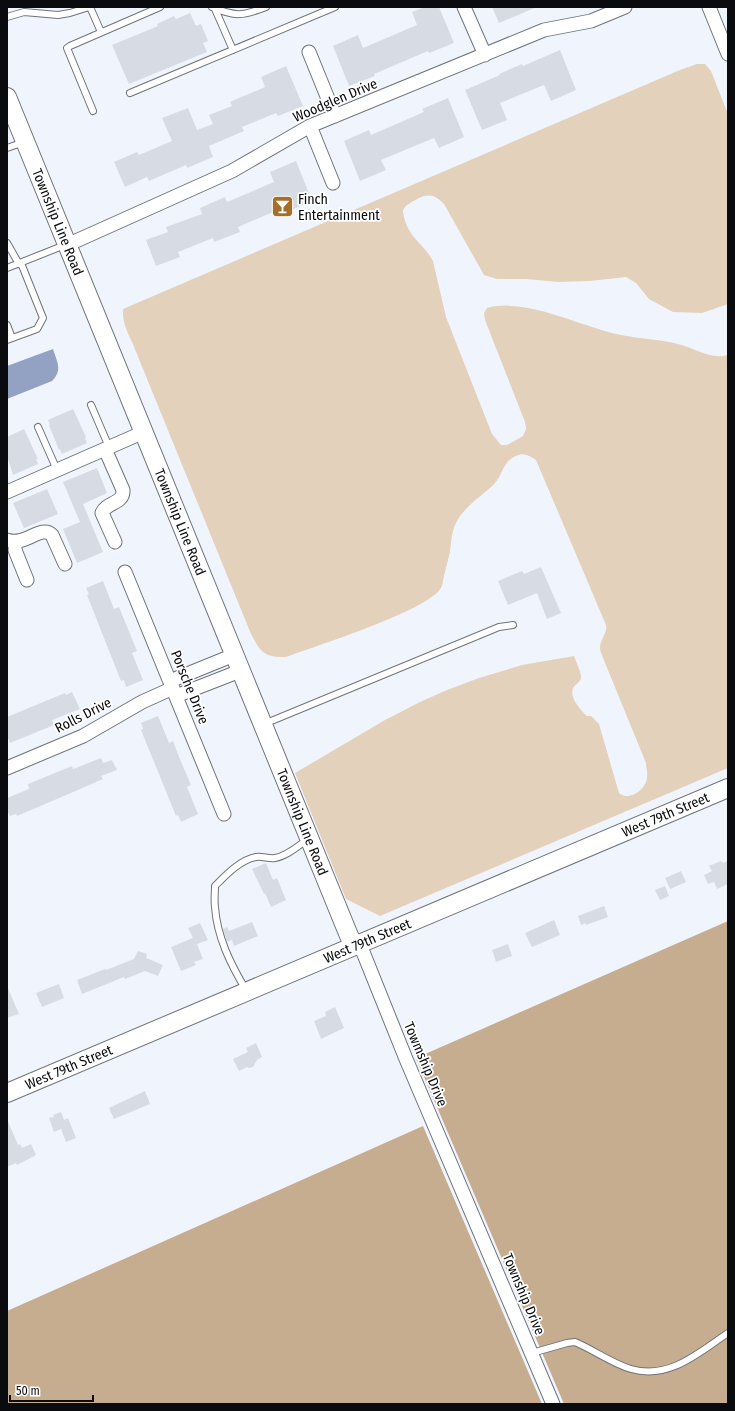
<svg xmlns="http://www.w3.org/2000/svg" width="735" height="1411" viewBox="0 0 735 1411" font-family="'Fira Sans Condensed',sans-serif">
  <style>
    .green { fill: #e4d1bc }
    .forest { fill: #c7ad90 }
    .water { fill: #93a2c2 }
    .building { fill: #d7dbe4 }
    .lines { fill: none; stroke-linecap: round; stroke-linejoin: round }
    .lane-casing { stroke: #6f737a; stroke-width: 8 }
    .street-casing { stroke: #6f737a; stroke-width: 15 }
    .secondary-casing { stroke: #6f737a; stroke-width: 20 }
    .lane { stroke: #fff; stroke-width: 6 }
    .street { stroke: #fff; stroke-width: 13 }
    .secondary { stroke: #fff; stroke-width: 18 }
    .labels { text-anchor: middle; stroke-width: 3.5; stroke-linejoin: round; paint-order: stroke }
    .street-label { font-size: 14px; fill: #0a0b0e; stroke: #fff }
    .poi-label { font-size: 14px; fill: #0a0b0e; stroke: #fff; text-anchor: start }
  </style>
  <rect width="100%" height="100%" fill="#f0f5fd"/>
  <path class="green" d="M 697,64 L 705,64 L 711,71 L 728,114 L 728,304 L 702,313 L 673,312 L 649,299 L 636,283 L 626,277 L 590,281 L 558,282 L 526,279 L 497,279 L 484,275 L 444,204 C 436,196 430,193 419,198 C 414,201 404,205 403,211 C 403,212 404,217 404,217 C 409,238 423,243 433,261 L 446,317 L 492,434 L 501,445 L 507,445 L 523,436 L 526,429 L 525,422 L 485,320 L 484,313 L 487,308 C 526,297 582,327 621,335 C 640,339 659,339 678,344 C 695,348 710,360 728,355 L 728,768 L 380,916 L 346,899 L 295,773 L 385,720 L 420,702 L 447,690 L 479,678 L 522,665 L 574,656 C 576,662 581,671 581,678 C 580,683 575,684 573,688 C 569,698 581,710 587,716 L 591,716 L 599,724 L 619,793 C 629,802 647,789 647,777 C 648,773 646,768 646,763 L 603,658 C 602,655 600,651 600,648 C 600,639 608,633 606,625 L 536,460 C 529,456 524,452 516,456 C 503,461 503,475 494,484 C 479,499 459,509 453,531 C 451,538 451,545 450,552 C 448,560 446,568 444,576 C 443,579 443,585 441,588 C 427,611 316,646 286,657 C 263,657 261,652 251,634 L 132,342 C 127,332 122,321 123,309 L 680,70 Z"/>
  <path class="forest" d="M 728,921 L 728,1404 L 564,1404 L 416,1058 Z
    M 423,1126 L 542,1404 L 7,1404 L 7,1311 Z"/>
  <path class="water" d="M 53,349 C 57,362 63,370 52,381 L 7,399 L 7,366 Z"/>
  <path class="building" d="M 425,7 L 439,7 L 454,43 L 429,53 L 428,51 L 374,74 L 375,76 L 349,86 L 333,46 L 358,35 L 363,48 L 417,25 L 412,12 Z
    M 492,7 L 537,7 L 499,23 Z
    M 190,13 L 196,26 L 201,24 L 208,41 L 203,43 L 207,52 L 129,84 L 112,45 L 158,26 L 157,24 L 174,16 L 176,19 Z
    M 560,50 L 576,90 L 551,101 L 544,85 L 500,103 L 507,120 L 482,130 L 465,90 L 500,75 L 499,74 L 522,64 L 523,66 Z
    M 286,66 L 303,106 L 278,116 L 276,113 L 242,127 L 244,131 L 209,146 L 213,157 L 187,168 L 186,165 L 149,181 L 147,177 L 125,187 L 114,162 L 137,152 L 139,155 L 172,141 L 162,118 L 188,108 L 197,130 L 213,124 L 209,115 L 232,106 L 230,102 L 265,87 L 261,77 Z
    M 448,98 L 464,137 L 439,148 L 434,138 L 381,160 L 386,170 L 360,181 L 344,141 L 369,130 L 371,135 L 424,112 L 422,109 Z
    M 296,161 L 312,201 L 287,212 L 285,207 L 238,227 L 240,232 L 214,242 L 213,238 L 178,252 L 180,257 L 156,266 L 146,240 L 168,232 L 166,227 L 202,214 L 200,208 L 225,197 L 227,202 L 274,182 L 270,172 Z
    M 73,409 L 86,437 L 85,438 L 87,443 L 62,454 L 60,449 L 59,450 L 49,425 L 50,425 L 48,420 Z
    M 24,429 L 38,459 L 36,459 L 38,464 L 13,475 L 7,456 L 7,437 Z
    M 97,468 L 107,493 L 83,504 L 103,552 L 77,563 L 63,529 L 80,522 L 63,482 Z
    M 47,489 L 58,514 L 24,528 L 13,503 Z
    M 541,567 L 561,613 L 547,619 L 537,593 L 508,605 L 498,581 L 522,571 L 524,574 Z
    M 103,581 L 114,609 L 119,607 L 137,651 L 132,653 L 143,680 L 126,687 L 124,680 L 121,681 L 87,595 L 89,594 L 86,588 Z
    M 72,692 L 80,709 L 52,720 L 54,725 L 10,743 L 7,736 L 7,717 L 65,693 L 66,695 Z
    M 158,716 L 169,743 L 173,741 L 179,757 L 191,785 L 187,787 L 198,814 L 181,822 L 178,815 L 176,816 L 141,730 L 143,729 L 141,723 Z
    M 101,758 L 103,763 L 112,760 L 117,770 L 101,776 L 103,779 L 78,790 L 17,816 L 16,814 L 10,816 L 7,810 L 7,798 L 29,789 L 28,784 L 72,766 L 73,769 Z
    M 721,861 L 723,863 L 728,861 L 728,884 L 717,889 L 714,882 L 708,884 L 704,875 L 712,871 L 709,866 Z
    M 266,863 L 273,880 L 277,878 L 286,900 L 271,907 L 265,893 L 264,894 L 252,869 Z
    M 681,871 L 686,882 L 670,889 L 665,878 Z
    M 665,886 L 669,896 L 660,900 L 655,890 Z
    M 604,906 L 608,917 L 586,925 L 586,923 L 581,925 L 578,916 Z
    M 554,920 L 560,935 L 532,947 L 525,933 Z
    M 252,922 L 258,936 L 234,946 L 232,940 L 227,942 L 223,929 L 227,927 L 229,931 Z
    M 200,923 L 208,940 L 197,944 L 203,959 L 194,962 L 196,965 L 181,971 L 171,947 L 193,938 L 188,928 Z
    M 508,944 L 512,956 L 496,962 L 492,950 Z
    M 138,951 L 147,954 L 146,958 L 163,965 L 158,976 L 145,971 L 125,979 L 124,977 L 82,994 L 77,980 L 105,969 L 106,970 L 134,959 Z
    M 59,984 L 64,998 L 42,1007 L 36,993 Z
    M 7,986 L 19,1014 L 7,1018 Z
    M 335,1007 L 344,1028 L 321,1039 L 314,1021 L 326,1016 L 325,1012 Z
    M 256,1043 L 262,1057 L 257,1060 L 253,1067 L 249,1068 L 247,1067 L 239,1071 L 233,1059 L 248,1052 L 246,1048 Z
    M 145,1091 L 150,1104 L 114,1119 L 109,1108 Z
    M 61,1112 L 64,1120 L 68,1118 L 76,1138 L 66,1142 L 61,1129 L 54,1132 L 49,1118 L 54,1117 L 53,1115 Z
    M 7,1119 L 18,1145 L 20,1144 L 22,1148 L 31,1144 L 36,1155 L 17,1165 L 16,1163 L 7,1167 Z"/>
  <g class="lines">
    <defs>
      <path id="lane" d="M 90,7 L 101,32
        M 212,7 C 235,17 243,16 266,7
        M 215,9 L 233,50
        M 7,17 L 24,12 L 58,15 L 70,13 L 89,7
        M 130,93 L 335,7
        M 93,111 L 67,48 L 70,46 L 160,7
        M 7,148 L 24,142
        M 7,243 L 19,264
        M 7,268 L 65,245
        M 7,325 L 12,338
        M 7,340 L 37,329 L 43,318 L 21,263
        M 91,405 L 109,447
        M 38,427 L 57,470
        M 264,724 L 499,627 L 513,625
        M 246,990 C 231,965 217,937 215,907 C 214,900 215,893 215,886 C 226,875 240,860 256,857 C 262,856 269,859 275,858 C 287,856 298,846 308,839
        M 532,1353 L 567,1343 L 575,1342 C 594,1350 611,1363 631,1369 C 669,1380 698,1353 728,1333"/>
      <path id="street" d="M 464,7 L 485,55
        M 709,7 L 728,54
        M 309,52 L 335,116
        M 310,126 L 333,183
        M 67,245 L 232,171 L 310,126 L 544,30 L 591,21 L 625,7
        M 105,449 L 123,490 C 124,504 106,502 102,513 L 115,542
        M 7,492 L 144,432
        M 7,540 C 25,547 41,524 52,535 L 65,564
        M 15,542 L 15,550 L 27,580
        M 125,572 L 224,814
        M 170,681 L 234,655
        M 176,696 L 240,671
        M 7,768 L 83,736 L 142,702 L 173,688
        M 356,945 L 363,952 L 406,1059 L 553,1404"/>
      <g id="secondary">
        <path id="s1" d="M 7,97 L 345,926 L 350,938 L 356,945"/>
        <path id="s2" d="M 7,1093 L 728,788"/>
      </g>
    </defs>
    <use href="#lane" class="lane-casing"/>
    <use href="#street" class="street-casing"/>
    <use href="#secondary" class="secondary-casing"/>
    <use href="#lane" class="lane"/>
    <use href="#street" class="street"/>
    <use href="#secondary" class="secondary"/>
  </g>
  <defs>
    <symbol id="bar-square" viewBox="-11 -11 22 22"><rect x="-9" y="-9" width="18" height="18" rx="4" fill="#a56f29" stroke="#fff"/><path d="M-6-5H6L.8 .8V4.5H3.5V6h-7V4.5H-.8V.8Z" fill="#fff"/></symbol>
  </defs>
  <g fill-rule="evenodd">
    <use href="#bar-square" x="270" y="194" width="25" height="25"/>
  </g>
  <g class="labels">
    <g class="street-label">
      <text transform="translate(335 100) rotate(-23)" y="5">Woodglen Drive</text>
      <text dy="5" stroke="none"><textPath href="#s1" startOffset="135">Township Line Road</textPath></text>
      <text dy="5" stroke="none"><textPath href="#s1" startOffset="459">Township Line Road</textPath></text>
      <text transform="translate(190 687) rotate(68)" y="5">Porsche Drive</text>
      <text transform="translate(83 715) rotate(-27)" y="5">Rolls Drive</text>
      <text dy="5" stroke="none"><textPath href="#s2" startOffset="715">West 79th Street</textPath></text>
      <text dy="5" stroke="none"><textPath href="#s1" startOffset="783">Township Line Road</textPath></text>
      <text dy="5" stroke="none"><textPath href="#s2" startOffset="391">West 79th Street</textPath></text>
      <text transform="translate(426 1064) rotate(67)" y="5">Towmship Drive</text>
      <text dy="5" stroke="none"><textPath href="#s2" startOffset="67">West 79th Street</textPath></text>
      <text transform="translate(524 1294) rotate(67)" y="5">Township Drive</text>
    </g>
    <g class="poi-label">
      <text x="298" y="204">Finch<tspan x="298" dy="16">Entertainment</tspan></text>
    </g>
  </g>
  <rect width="735" height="1411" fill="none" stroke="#0a0b0e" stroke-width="16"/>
  <path d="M10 1395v6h83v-6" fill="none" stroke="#0a0b0e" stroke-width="2"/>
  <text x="16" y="1395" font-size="12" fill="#0a0b0e" stroke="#ffffff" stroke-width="3" paint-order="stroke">50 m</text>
</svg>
